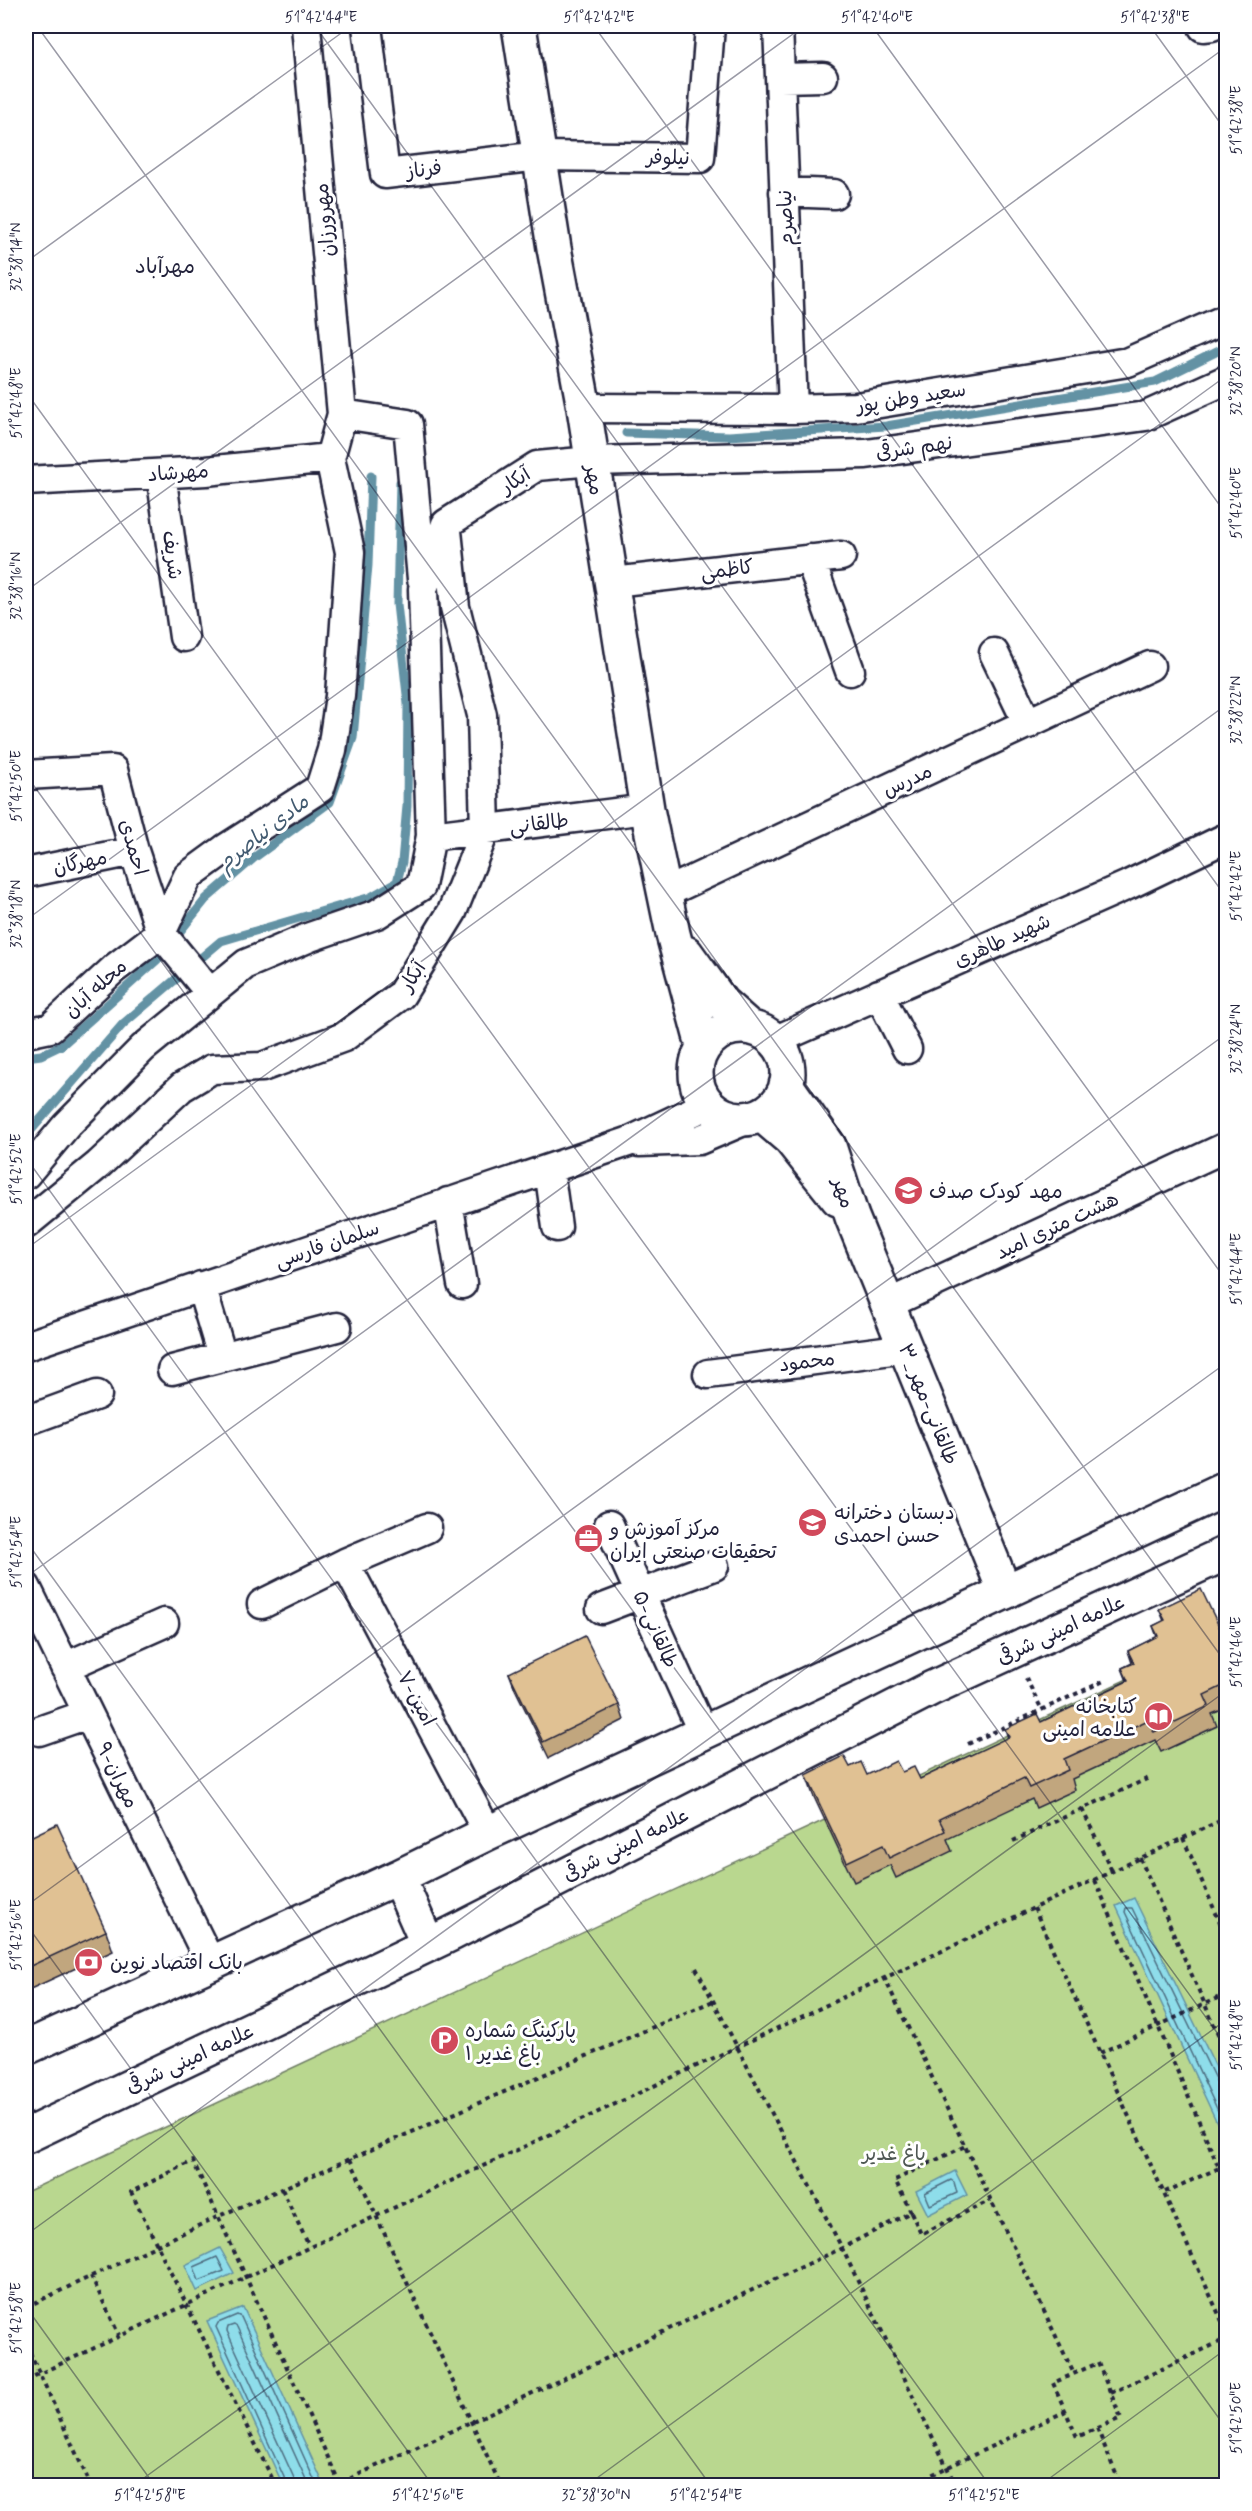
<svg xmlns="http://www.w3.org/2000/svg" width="1252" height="2511" viewBox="0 0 1252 2511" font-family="Mynerve,'Playpen Sans Arabic',sans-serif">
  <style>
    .green { fill: #b9d78f; stroke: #6e7c65; stroke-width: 1.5 }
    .water { fill: #8eddea; stroke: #6392a4; stroke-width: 1.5 }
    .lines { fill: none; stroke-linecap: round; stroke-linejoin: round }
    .shore { stroke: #4d6d81; stroke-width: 1.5 }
    .stream { stroke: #6392a4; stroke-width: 9 }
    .minor-casing { stroke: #22223b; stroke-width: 33 }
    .tertiary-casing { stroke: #22223b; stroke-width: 38 }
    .secondary-casing { stroke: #22223b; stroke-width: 38 }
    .path { stroke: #22223b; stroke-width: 4; stroke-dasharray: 4.5 4.5; stroke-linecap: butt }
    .minor { stroke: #fff; stroke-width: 28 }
    .tertiary { stroke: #fff; stroke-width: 33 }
    .secondary { stroke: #fff; stroke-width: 33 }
    .wall { fill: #c1a67e; stroke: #22223b; stroke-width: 1.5 }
    .building { fill: #e0c193; stroke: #22223b; stroke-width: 1.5 }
    .ticks { fill: none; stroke: #22223b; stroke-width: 1.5; stroke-opacity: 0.45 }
    .labels { text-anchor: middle; stroke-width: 6; stroke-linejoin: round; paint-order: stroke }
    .street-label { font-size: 20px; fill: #22223b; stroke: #fff }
    .poi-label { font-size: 20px; fill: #22223b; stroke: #fff; text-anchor: start }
    .park-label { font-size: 20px; fill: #4f5854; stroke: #fff }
    .neighbourhood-label { font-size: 21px; fill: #22223b; stroke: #fff }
    .water-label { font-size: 21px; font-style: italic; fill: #425a70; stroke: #fff }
    .neatline { fill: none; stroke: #22223b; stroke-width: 2 }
    .ticks-label { font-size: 15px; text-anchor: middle; fill: #22223b }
  </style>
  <rect width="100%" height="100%" fill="#fff"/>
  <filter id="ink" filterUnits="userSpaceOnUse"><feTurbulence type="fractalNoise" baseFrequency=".0167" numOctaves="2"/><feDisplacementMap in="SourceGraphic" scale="12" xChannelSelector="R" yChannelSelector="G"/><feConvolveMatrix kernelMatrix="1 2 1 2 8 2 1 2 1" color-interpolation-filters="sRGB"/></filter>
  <g filter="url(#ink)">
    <path class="green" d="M 1226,1633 L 1226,2485 L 26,2485 L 26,2192 Z"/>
    <path class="water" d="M 1134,1898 L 1226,2088 L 1226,2142 L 1116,1906 Z
      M 955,2171 L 967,2195 L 928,2215 L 916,2191 Z
      M 220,2248 L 234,2273 L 197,2291 L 185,2265 Z
      M 243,2307 L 324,2485 L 283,2485 L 207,2321 Z"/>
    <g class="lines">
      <path class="shore" d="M 1226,2089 L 1218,2085 L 1132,1908 L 1126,1908 L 1125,1912 L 1226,2128
        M 951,2180 L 954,2182 L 957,2193 L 930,2205 L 925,2193 Z
        M 217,2257 L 224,2271 L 199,2281 L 194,2267 Z
        M 288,2486 L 216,2327 L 218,2323 L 237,2315 L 241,2317 L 317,2486
        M 296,2486 L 294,2478 L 227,2331 L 228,2327 L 234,2325 L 237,2327 L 309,2486"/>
      <path class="stream" d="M 626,433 L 729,436 L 886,426 L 1155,382 L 1226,347
        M 26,1057 L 41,1055 L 62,1045 L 157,960 L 206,899 L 255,857 L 330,802 L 353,738 L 368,565 L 371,476
        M 26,1136 L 123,1024 L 221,941 L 371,897 L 397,882 L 402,862 L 407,806 L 408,704 L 397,604 L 400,482"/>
      <defs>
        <path id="minor" d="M 367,26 L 385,174 L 540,156 L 700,158 L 710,26
          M 778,26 L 793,409
          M 1203,27 L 1212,26
          M 780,78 L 823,77
          M 784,192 L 834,194
          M 584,408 L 793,409 L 856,407 L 1128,362 L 1226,319
          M 342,414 L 408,424 L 422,579
          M 161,474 L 184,637
          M 26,481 L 206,471 L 330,458
          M 810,559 L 850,671
          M 613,582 L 841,556
          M 994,653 L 1028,724
          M 26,775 L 113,770 L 134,851 L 161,933 L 210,993
          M 431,836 L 647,809
          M 26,873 L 134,851
          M 665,893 L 1150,666
          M 879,994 L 907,1049
          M 26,1033 L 50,1028 L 115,968 L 161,933 L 188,876 L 225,849 L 320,788 L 332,750 L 340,696 L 350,552 L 330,458 L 342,414 L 306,26
          M 776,1040 L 1128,885 L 1226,838
          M 639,1142 L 699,1140 L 748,1119
          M 549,1169 L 557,1227
          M 26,1174 L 66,1126 L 143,1048 L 246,964 L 310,937 L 377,914 L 421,886 L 431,836 L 423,589 L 446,524 L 537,466 L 592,461 L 866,454 L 1146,416 L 1226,380
          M 448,1202 L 462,1284
          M 26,1224 L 98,1165 L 182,1087 L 212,1069 L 262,1067 L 344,1037 L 401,995 L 452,912 L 485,830 L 482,715 L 455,607 L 447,531
          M 201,1286 L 222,1356
          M 888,1304 L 1226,1147
          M 26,1346 L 628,1142 L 707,1105
          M 172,1370 L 337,1327
          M 708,1374 L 907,1348
          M 26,1421 L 97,1395
          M 609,1525 L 703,1733
          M 345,1563 L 488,1833
          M 26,1587 L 210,1962
          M 262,1604 L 345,1563 L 427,1528
          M 601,1609 L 714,1566
          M 65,1667 L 164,1623
          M 39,1731 L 88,1714"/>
        <path id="tertiary" d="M 519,26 L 554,248 L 584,408 L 647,809 L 673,934 L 703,1046
          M 686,953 L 722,1003 L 748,1026
          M696 1073a46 46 0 1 1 92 0a46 46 0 1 1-92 0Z
          M 786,1085 L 829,1146 L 852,1217 L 1005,1592
          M 762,1115 L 790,1139 L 838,1199"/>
        <path id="secondary" d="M 398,1877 L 428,1945
          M 26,2048 L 398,1877 L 488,1833 L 1226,1489
          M 26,2136 L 453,1933 L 930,1689 L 1226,1553"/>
      </defs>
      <use href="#minor" class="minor-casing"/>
      <use href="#tertiary" class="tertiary-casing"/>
      <use href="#secondary" class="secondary-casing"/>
      <path class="path" d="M 1026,1678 L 1042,1710
        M 968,1744 L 1106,1680
        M 1082,1809 L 1112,1871
        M 1183,1838 L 1226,1936
        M 1013,1841 L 1151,1777
        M 1140,1858 L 1226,2052
        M 1095,1880 L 1226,2184
        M 1034,1908 L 1226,2330
        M 696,1968 L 842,2248 L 956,2486
        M 884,1977 L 1074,2374
        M 1100,2053 L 1226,1994
        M 350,2159 L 501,2486
        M 282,2189 L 309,2246
        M 1165,2192 L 1226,2165
        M 911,2212 L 895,2180 L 965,2146
        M 91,2276 L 119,2335
        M 26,2307 L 219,2216 L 713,2001
        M 26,2344 L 91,2486
        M 1098,2363 L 1121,2418 L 1077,2437 L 1053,2383 Z
        M 26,2380 L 1226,1818
        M 1111,2393 L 1226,2339
        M 1097,2428 L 1121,2486
        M 276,2486 L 131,2192 L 193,2161 L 341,2486
        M 334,2486 L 842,2248 L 911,2212 L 921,2234 L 991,2200
        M 908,2486 L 1066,2411"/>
      <use href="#minor" class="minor"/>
      <use href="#tertiary" class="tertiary"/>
      <use href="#secondary" class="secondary"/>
    </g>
    <path class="wall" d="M 1159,1609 L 1227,1643 L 1227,1708 L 1212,1714 L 1217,1726 L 1161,1752 L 1155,1740 L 1072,1779 L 1075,1790 L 1036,1808 L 1032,1799 L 947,1839 L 952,1851 L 896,1878 L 890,1865 L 854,1882 L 813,1795 L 806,1775 L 850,1767 L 867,1775 L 902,1772 L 920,1779 L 1008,1738 L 1005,1729 L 1041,1722 L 1127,1681 L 1122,1668 L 1132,1663 L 1128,1651 L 1157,1637 L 1153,1626 L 1164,1621 Z
      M 509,1673 L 619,1705 L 624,1720 L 549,1758 L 515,1689 Z
      M 26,1839 L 106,1931 L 113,1951 L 26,1991 Z"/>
    <path class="building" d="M 1201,1589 L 1227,1643 L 1227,1684 L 1204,1695 L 1209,1706 L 1154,1732 L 1148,1720 L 1064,1759 L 1068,1770 L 1029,1788 L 1024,1778 L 939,1819 L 945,1831 L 889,1858 L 883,1845 L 847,1862 L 806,1775 L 844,1756 L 850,1767 L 861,1762 L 867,1775 L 896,1761 L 902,1772 L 914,1767 L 920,1779 L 1009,1737 L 1005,1729 L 1037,1714 L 1041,1722 L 1128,1681 L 1122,1668 L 1134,1663 L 1128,1651 L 1158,1636 L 1153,1626 L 1165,1620 L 1159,1609 Z
      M 585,1636 L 619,1705 L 543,1742 L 509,1673 Z
      M 57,1824 L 106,1931 L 26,1968 L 26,1839 Z"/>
  </g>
  <path class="ticks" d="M 37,26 L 1226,1663M 315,26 L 1226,1280M 594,26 L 1226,897M 872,26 L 1226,514M 1150,26 L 1226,131M 26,262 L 351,26M 26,392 L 1226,2045M 26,591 L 804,26M 26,775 L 1226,2428M 26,920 L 1226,47M 26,1158 L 990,2486M 26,1249 L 1226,376M 26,1541 L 711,2486M 26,1577 L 1226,705M 26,1906 L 1226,1034M 26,1924 L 433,2486M 26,2235 L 1226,1363M 26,2307 L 155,2486M 133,2486 L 1226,1691M 586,2486 L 1226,2020M 1039,2486 L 1226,2349"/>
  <defs>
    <symbol id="school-disc" viewBox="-11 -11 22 22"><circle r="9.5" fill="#d1495b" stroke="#fff"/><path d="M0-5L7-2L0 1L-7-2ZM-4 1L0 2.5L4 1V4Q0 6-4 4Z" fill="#fff"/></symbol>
    <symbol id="office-disc" viewBox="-11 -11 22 22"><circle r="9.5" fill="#d1495b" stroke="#fff"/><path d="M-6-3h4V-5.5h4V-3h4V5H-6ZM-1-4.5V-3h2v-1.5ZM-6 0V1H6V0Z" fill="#fff"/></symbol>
    <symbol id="library-disc" viewBox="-11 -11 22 22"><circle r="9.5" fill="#d1495b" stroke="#fff"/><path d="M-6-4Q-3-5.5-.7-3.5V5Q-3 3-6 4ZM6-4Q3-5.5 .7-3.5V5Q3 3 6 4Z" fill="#fff"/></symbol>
    <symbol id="bank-disc" viewBox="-11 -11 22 22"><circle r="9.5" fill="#d1495b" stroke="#fff"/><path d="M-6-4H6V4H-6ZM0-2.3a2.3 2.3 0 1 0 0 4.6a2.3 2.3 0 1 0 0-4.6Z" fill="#fff"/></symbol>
    <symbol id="parking-disc" viewBox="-11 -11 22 22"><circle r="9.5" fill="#d1495b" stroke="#fff"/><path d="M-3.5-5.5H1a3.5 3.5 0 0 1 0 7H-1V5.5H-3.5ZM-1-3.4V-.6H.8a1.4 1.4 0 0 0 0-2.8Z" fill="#fff"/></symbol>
  </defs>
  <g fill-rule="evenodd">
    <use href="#school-disc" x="892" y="1174" width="33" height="33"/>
    <use href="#school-disc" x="796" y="1506" width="33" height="33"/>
    <use href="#office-disc" x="572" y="1522" width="33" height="33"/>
    <use href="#library-disc" x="1142" y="1700" width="33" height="33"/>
    <use href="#bank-disc" x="72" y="1946" width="33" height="33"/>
    <use href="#parking-disc" x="428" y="2024" width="33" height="33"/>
  </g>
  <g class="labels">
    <g class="street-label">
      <text transform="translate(668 157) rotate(1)" y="7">نیلوفر</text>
      <text transform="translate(424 169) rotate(-7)" y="7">فرناز</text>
      <text transform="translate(785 218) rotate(-92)" y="7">نیاصرم</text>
      <text transform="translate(324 220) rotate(-95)" y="7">مهرورزان</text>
      <text transform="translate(911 397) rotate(-9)" y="7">سعید وطن پور</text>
      <text transform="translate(914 447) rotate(-8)" y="7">نهم شرقی</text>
      <text transform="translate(178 472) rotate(-4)" y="7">مهرشاد</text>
      <text transform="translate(515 480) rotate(-33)" y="7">آبکار</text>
      <text transform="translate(595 480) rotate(80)" y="7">مهر</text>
      <text transform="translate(173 555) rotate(82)" y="7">شریف</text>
      <text transform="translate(727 569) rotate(-7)" y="7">کاظمی</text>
      <text transform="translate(907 780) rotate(-25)" y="7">مدرس</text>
      <text transform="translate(539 823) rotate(-7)" y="7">طالقانی</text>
      <text transform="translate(134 847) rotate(74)" y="7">احمدی</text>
      <text transform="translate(80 862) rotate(-12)" y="7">مهرگان</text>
      <text transform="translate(1002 940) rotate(-24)" y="7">شهید طاهری</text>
      <text transform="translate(412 976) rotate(-57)" y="7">آبکار</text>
      <text transform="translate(95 988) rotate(-42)" y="7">محله آبان</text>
      <text transform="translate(844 1193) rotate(72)" y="7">مهر</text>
      <text transform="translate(1057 1225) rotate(-25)" y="7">هشت متری امید</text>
      <text transform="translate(327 1244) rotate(-19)" y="7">سلمان فارسی</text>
      <text transform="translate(807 1361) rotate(-7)" y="7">محمود</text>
      <text transform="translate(929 1404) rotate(68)" y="7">۳_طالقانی-مهر</text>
      <text transform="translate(656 1629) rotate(66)" y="7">۵-طالقانی</text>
      <text transform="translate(1061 1629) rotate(-25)" y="7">علامه امینی شرقی</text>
      <text transform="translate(417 1698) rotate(62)" y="7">۷-امین</text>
      <text transform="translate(118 1775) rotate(64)" y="7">۹-مهران</text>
      <text transform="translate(626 1844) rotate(-27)" y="7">علامه امینی شرقی</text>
      <text transform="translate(190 2058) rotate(-25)" y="7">علامه امینی شرقی</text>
    </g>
    <g class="poi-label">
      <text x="929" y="1198">مهد کودک صدف</text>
      <text x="834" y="1519">دبستان دخترانه<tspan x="834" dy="23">حسن احمدی</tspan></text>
      <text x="610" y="1535">مرکز آموزش و<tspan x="610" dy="23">تحقیقات صنعتی ایران</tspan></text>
      <text x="1137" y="1713" text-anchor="end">کتابخانه<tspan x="1137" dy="23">علامه امینی</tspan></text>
      <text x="110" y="1969">بانک اقتصاد نوین</text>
      <text x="465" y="2037">پارکینگ شماره<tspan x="465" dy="23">۱ باغ غدیر</tspan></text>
    </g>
    <g class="park-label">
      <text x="894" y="2160">باغ غدیر</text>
    </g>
    <g class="neighbourhood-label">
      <text x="165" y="273">مهرآباد</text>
    </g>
    <g class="water-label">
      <text transform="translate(263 832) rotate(-38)" y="7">مادی نیاصرم</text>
    </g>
  </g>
  <rect width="1252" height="2511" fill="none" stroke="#fff" stroke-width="66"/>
  <rect x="33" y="33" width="1186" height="2445" class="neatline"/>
  <g class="ticks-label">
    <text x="321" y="22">51°42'44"E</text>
    <text x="599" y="22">51°42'42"E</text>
    <text x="877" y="22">51°42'40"E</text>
    <text x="1155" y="22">51°42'38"E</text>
    <text transform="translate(1236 120) rotate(-90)" y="5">51°42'38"E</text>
    <text transform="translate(16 257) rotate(-90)" y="5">32°38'14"N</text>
    <text transform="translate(1236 381) rotate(-90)" y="5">32°38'20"N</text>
    <text transform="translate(16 403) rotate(-90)" y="5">51°42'48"E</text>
    <text transform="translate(1236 503) rotate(-90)" y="5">51°42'40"E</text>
    <text transform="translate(16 586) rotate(-90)" y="5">32°38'16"N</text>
    <text transform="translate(1236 710) rotate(-90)" y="5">32°38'22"N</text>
    <text transform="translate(16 786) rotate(-90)" y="5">51°42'50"E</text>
    <text transform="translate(1236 886) rotate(-90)" y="5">51°42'42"E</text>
    <text transform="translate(16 914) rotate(-90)" y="5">32°38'18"N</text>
    <text transform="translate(1236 1039) rotate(-90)" y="5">32°38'24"N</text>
    <text transform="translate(16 1169) rotate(-90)" y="5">51°42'52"E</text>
    <text transform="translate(1236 1269) rotate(-90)" y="5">51°42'44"E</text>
    <text transform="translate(16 1552) rotate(-90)" y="5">51°42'54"E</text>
    <text transform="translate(1236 1652) rotate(-90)" y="5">51°42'46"E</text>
    <text transform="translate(16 1935) rotate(-90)" y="5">51°42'56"E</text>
    <text transform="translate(1236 2035) rotate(-90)" y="5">51°42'48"E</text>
    <text transform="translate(16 2318) rotate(-90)" y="5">51°42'58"E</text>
    <text transform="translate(1236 2418) rotate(-90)" y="5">51°42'50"E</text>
    <text x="150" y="2500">51°42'58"E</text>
    <text x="428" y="2500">51°42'56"E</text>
    <text x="596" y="2500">32°38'30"N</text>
    <text x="706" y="2500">51°42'54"E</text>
    <text x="984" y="2500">51°42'52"E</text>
  </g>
</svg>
